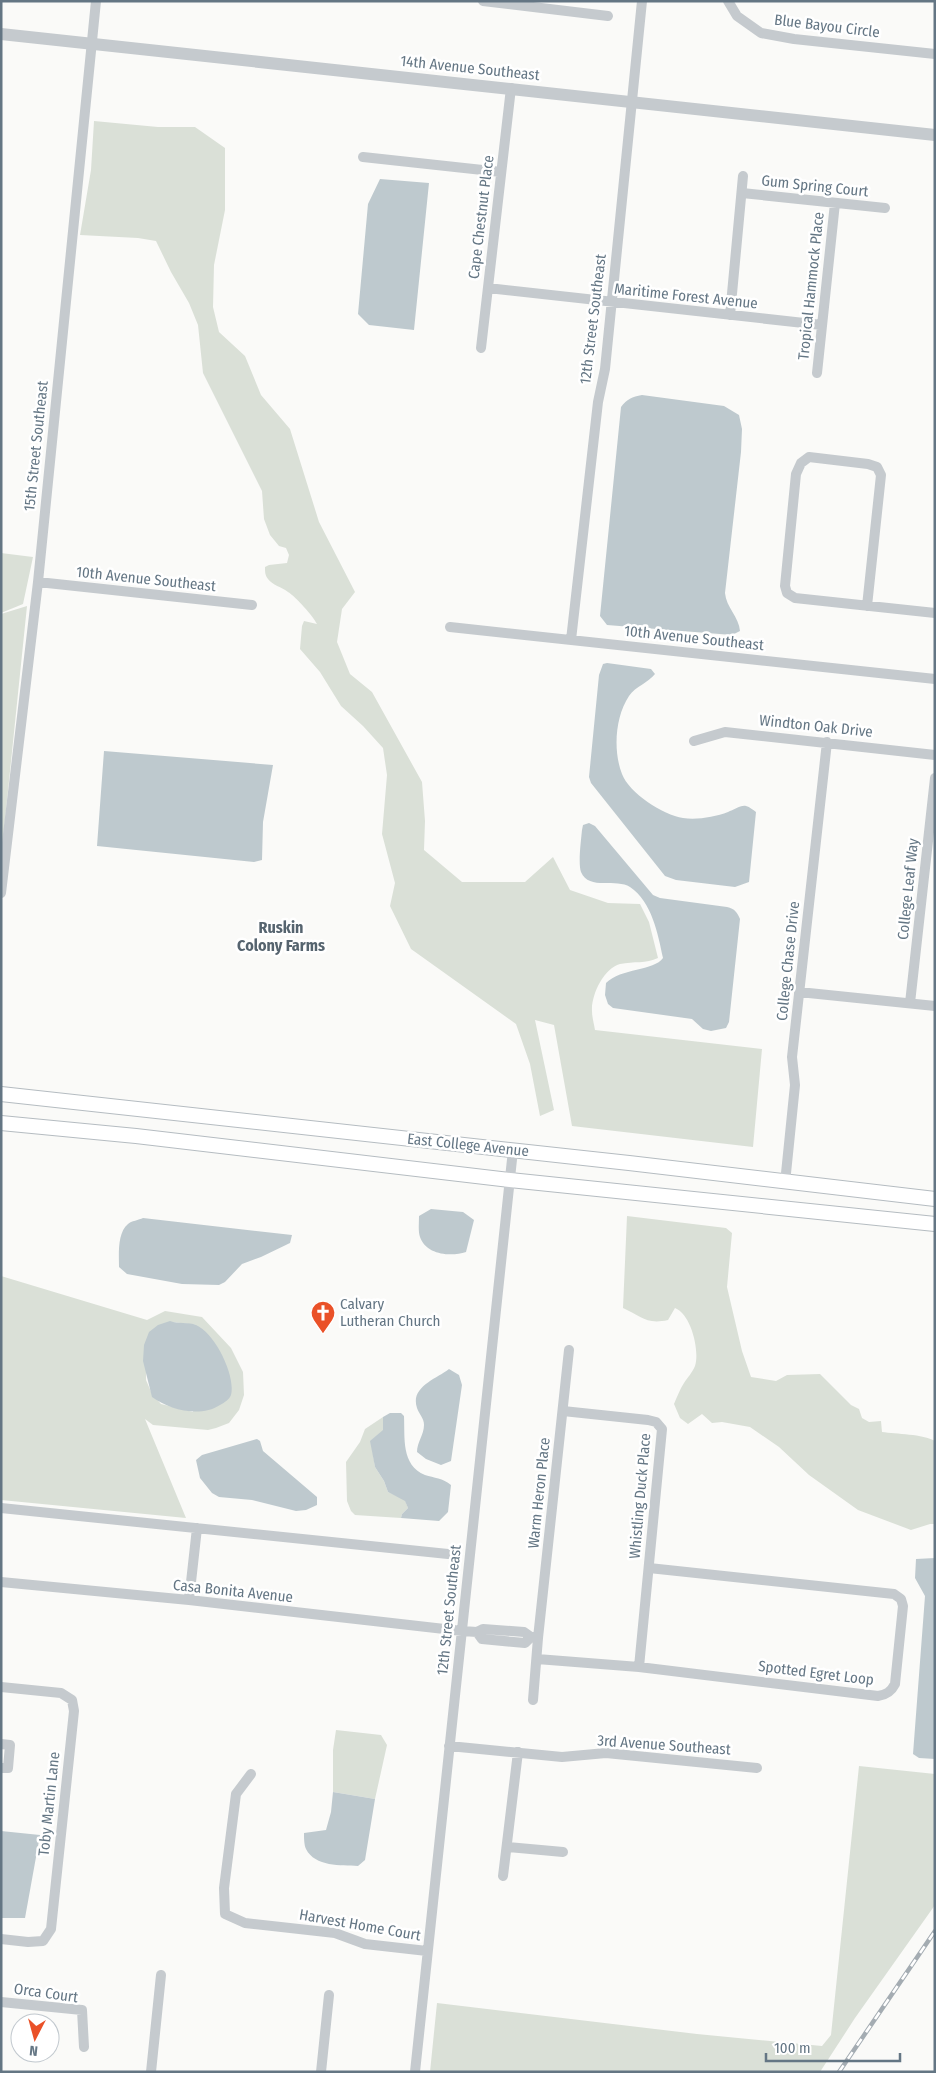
<svg xmlns="http://www.w3.org/2000/svg" width="936" height="2073" viewBox="0 0 936 2073" font-family="'Fira Sans Condensed',sans-serif">
  <style>
    .green { fill: #dae0d7; fill-rule: evenodd }
    .water { fill: #bec9ce }
    .lines { fill: none; stroke-linecap: round; stroke-linejoin: round }
    .secondary-casing { stroke: #b5bcc1; stroke-width: 16 }
    .minor { stroke: #c5cace; stroke-width: 10 }
    .tertiary { stroke: #c5cace; stroke-width: 12 }
    .secondary { stroke: #fff; stroke-width: 14 }
    .rail-casing { stroke: #a4acb2; stroke-width: 4.5 }
    .rail { stroke: #fff; stroke-width: 2.5; stroke-dasharray: 8; stroke-linecap: butt }
    .labels { text-anchor: middle; stroke-width: 5; stroke-linejoin: round; paint-order: stroke }
    .street-label { font-size: 15px; fill: #647684; stroke: #fff }
    .poi-label { font-size: 15px; fill: #647684; stroke: #fff; text-anchor: start }
    .neighbourhood-label { font-size: 16px; font-weight: bold; fill: #56646f; stroke: #fff }
  </style>
  <rect width="100%" height="100%" fill="#fafaf8"/>
  <path class="green" d="M 94,121 L 158,127 L 195,127 L 225,148 L 225,210 L 214,265 L 213,307 L 219,332 L 245,356 L 261,395 L 290,429 L 319,522 L 355,592 L 342,609 L 337,642 L 350,674 L 372,692 L 422,782 L 425,821 L 424,850 L 462,882 L 525,882 L 553,857 L 570,890 L 608,903 L 640,904 L 649,922 L 658,958 C 646,964 634,961 620,964 C 604,968 591,995 592,1011 C 592,1017 594,1024 595,1030 L 762,1049 L 753,1147 L 572,1126 L 554,1025 L 535,1020 L 554,1110 L 540,1116 L 530,1064 L 516,1024 L 411,949 L 390,906 L 395,883 L 382,834 L 387,775 L 383,748 L 363,726 L 341,706 L 320,672 L 300,649 L 302,626 L 304,621 L 317,624 C 313,616 296,597 288,592 C 282,587 272,585 268,579 C 265,575 265,572 265,567 L 269,565 L 287,563 L 289,555 L 286,548 L 279,546 L 270,535 L 264,519 L 262,491 L 203,373 L 198,325 L 189,303 L 171,272 L 156,241 L 138,238 L 80,235 L 91,170 Z
    M 1,553 L 33,557 L 23,604 L 1,613 Z
    M 27,606 L 2,849 L 1,614 Z
    M 627,1216 L 726,1228 L 732,1233 L 727,1287 L 742,1351 L 751,1377 L 776,1381 L 787,1375 L 820,1374 L 851,1405 L 859,1409 L 862,1418 L 869,1422 L 881,1421 L 882,1432 C 896,1434 923,1434 935,1441 L 935,1524 L 930,1524 L 911,1530 L 858,1510 L 809,1475 L 779,1447 L 750,1427 L 722,1422 L 712,1423 L 702,1414 L 688,1424 L 680,1418 L 674,1404 C 677,1397 680,1389 684,1383 C 688,1377 692,1373 695,1366 C 700,1351 691,1314 675,1308 L 668,1320 C 646,1325 641,1316 623,1308 Z
    M 1,1276 L 147,1320 L 165,1311 L 202,1317 L 231,1348 L 243,1372 L 244,1395 L 239,1410 L 229,1423 L 216,1428 L 208,1430 L 153,1425 L 145,1419 L 186,1518 L 1,1500 ZM 173,1322 L 196,1325 L 193,1412 L 161,1404 L 152,1394 L 146,1380 L 146,1369 Z
    M 383,1417 L 384,1430 L 371,1441 L 375,1467 L 384,1481 L 388,1492 L 405,1500 L 408,1508 L 402,1514 L 401,1518 L 355,1515 L 351,1511 L 347,1501 L 346,1462 L 360,1442 L 365,1429 Z
    M 336,1730 L 381,1735 L 387,1745 L 375,1799 L 333,1792 L 333,1750 Z
    M 859,1766 L 935,1774 L 935,1905 L 855,2018 L 820,2072 L 430,2072 L 437,2003 L 697,2034 L 822,2046 L 831,2035 Z"/>
  <path class="water" d="M 380,179 L 429,183 L 414,330 L 369,325 L 358,314 L 368,204 Z
    M 642,395 L 724,406 L 739,415 L 742,429 L 741,452 L 725,593 C 726,607 739,617 740,631 L 732,635 L 607,625 L 600,616 L 621,407 C 627,399 632,397 642,395 Z
    M 607,663 L 651,669 L 655,674 C 648,683 636,686 629,696 C 615,717 613,751 622,774 C 629,793 663,815 683,818 C 697,820 715,817 728,812 C 734,810 740,805 746,806 C 750,807 753,810 756,812 L 749,882 L 735,887 L 676,880 L 665,876 L 591,783 L 589,777 L 599,675 L 603,664 Z
    M 104,751 L 273,765 L 263,822 L 262,860 L 254,862 L 97,846 Z
    M 589,823 L 595,826 L 653,895 L 660,898 L 727,907 C 735,909 737,912 740,919 L 729,1022 L 726,1028 L 711,1031 L 703,1029 L 692,1019 L 613,1008 L 608,1004 L 605,995 L 606,983 C 621,968 654,971 663,958 C 658,934 652,902 630,887 C 617,878 589,891 581,872 C 578,864 581,840 582,830 L 583,825 Z
    M 431,1209 L 463,1212 L 474,1220 L 466,1252 C 451,1257 426,1255 420,1237 C 418,1231 419,1223 419,1216 Z
    M 143,1218 L 292,1235 L 290,1243 L 261,1257 L 242,1264 L 225,1282 L 219,1285 L 182,1284 L 127,1274 L 119,1267 C 119,1255 117,1233 128,1224 C 131,1221 139,1220 143,1218 Z
    M 170,1321 C 178,1324 189,1322 196,1325 C 215,1333 236,1376 231,1395 C 229,1400 225,1402 220,1405 C 200,1418 170,1410 152,1397 L 143,1361 L 144,1345 L 149,1332 L 158,1325 Z
    M 449,1369 L 459,1375 L 462,1385 L 451,1461 L 441,1465 L 426,1459 L 417,1452 C 417,1442 424,1435 424,1425 C 424,1418 419,1414 417,1408 C 410,1387 436,1379 449,1369 Z
    M 390,1413 L 401,1413 L 404,1416 C 405,1438 401,1465 425,1475 C 434,1478 443,1478 451,1485 L 448,1512 L 439,1521 L 401,1518 L 402,1514 L 408,1508 L 405,1501 L 388,1492 L 384,1481 L 375,1467 L 370,1441 L 383,1430 L 383,1417 Z
    M 257,1439 L 260,1441 L 263,1451 L 317,1497 L 317,1505 L 306,1510 L 296,1511 L 252,1500 L 219,1497 L 212,1493 L 200,1478 L 196,1460 L 202,1455 Z
    M 935,1558 L 935,1759 L 919,1758 L 913,1754 L 925,1596 L 915,1578 L 916,1559 Z
    M 333,1792 L 375,1799 L 365,1860 L 358,1866 C 341,1865 315,1867 306,1849 C 304,1845 304,1837 304,1833 L 326,1830 L 331,1812 Z
    M 1,1831 L 40,1835 L 25,1918 L 1,1918 Z"/>
  <g class="lines">
    <defs>
      <path id="secondary" d="M 1,1094 L 629,1163 L 935,1199
        M 1,1123 L 136,1136 L 510,1180 L 935,1224"/>
    </defs>
    <use href="#secondary" class="secondary-casing"/>
    <path class="minor" d="M 483,1 L 608,16
      M 728,1 L 737,16 L 761,33 L 794,39 L 935,54
      M 363,157 L 501,172
      M 742,193 L 885,208
      M 488,288 L 822,325
      M 730,315 L 743,176
      M 481,348 L 511,88
      M 817,373 L 835,203
      M 38,582 L 252,605
      M 867,606 L 881,475 L 877,467 L 868,464 L 809,457 L 801,463 L 796,474 L 785,586 L 787,593 L 795,598 L 935,613
      M 450,627 L 935,679
      M 571,640 L 598,402 L 605,369 L 642,1
      M 694,741 L 725,732 L 935,755
      M 1,893 L 38,582 L 96,1
      M 799,992 L 935,1006
      M 910,1003 L 935,778
      M 785,1183 L 795,1085 L 792,1057 L 827,742
      M 563,1411 L 648,1420 L 656,1422 L 662,1429 L 639,1667
      M 1,1508 L 448,1554
      M 1,1582 L 189,1600 L 462,1631 L 477,1632 L 483,1629 L 524,1632 L 531,1637 L 525,1643 L 482,1639 L 477,1632
      M 189,1600 L 197,1528
      M 532,1637 L 538,1638 L 533,1700
      M 538,1638 L 569,1350
      M 537,1659 L 639,1667 L 878,1696 C 886,1695 891,1692 895,1684 L 903,1606 L 901,1599 L 894,1594 L 649,1568
      M 1,1687 L 61,1693 L 72,1700 L 74,1711 L 51,1929 L 43,1941 L 28,1942 L 1,1939
      M 1,1744 L 10,1745 L 8,1768 L 1,1768
      M 449,1746 L 562,1757 L 606,1753 L 757,1768
      M 251,1774 L 236,1794 L 224,1888 L 225,1914 L 245,1923 L 335,1933 L 365,1944 L 427,1951
      M 507,1847 L 563,1852
      M 503,1876 L 518,1752
      M 1,2002 L 82,2010 L 84,2047
      M 151,2072 L 161,1975
      M 321,2072 L 329,1995
      M 415,2072 L 513,1150"/>
    <path class="tertiary" d="M 1,34 L 935,135"/>
    <use href="#secondary" class="secondary"/>
    <defs>
      <path id="rail" d="M 839,2072 L 935,1931"/>
    </defs>
    <use href="#rail" class="rail-casing"/>
    <use href="#rail" class="rail"/>
  </g>
  <defs>
    <symbol id="church-pin" viewBox="-11 -11 22 30"><path d="M0 17L-7.5 6A9.5 9.5 0 1 1 7.5 6Z" fill="#ea5128" stroke="#fff"/><path d="M-1.2-6h2.4v3.5h3.3v2.4h-3.3V6h-2.4V-.1h-3.3v-2.4h3.3Z" fill="#fff"/></symbol>
  </defs>
  <g fill-rule="evenodd">
    <use href="#church-pin" x="309" y="1299" width="28" height="38"/>
  </g>
  <g class="labels">
    <g class="street-label">
      <text transform="translate(827 26) rotate(7)" y="5">Blue Bayou Circle</text>
      <text transform="translate(470 68) rotate(6)" y="5">14th Avenue Southeast</text>
      <text transform="translate(815 186) rotate(6)" y="5">Gum Spring Court</text>
      <text transform="translate(481 217) rotate(-83)" y="5">Cape Chestnut Place</text>
      <text transform="translate(811 286) rotate(-84)" y="5">Tropical Hammock Place</text>
      <text transform="translate(686 296) rotate(6)" y="5">Maritime Forest Avenue</text>
      <text transform="translate(593 319) rotate(-83)" y="5">12th Street Southeast</text>
      <text transform="translate(36 446) rotate(-84)" y="5">15th Street Southeast</text>
      <text transform="translate(146 579) rotate(6)" y="5">10th Avenue Southeast</text>
      <text transform="translate(694 638) rotate(6)" y="5">10th Avenue Southeast</text>
      <text transform="translate(816 726) rotate(6)" y="5">Windton Oak Drive</text>
      <text transform="translate(908 889) rotate(-84)" y="5">College Leaf Way</text>
      <text transform="translate(788 961) rotate(-84)" y="5">College Chase Drive</text>
      <text transform="translate(468 1145) rotate(6)" y="5">East College Avenue</text>
      <text transform="translate(539 1493) rotate(-84)" y="5">Warm Heron Place</text>
      <text transform="translate(640 1496) rotate(-85)" y="5">Whistling Duck Place</text>
      <text transform="translate(233 1591) rotate(6)" y="5">Casa Bonita Avenue</text>
      <text transform="translate(449 1610) rotate(-84)" y="5">12th Street Southeast</text>
      <text transform="translate(816 1673) rotate(7)" y="5">Spotted Egret Loop</text>
      <text transform="translate(664 1745) rotate(4)" y="5">3rd Avenue Southeast</text>
      <text transform="translate(49 1804) rotate(-84)" y="5">Toby Martin Lane</text>
      <text transform="translate(360 1925) rotate(10)" y="5">Harvest Home Court</text>
      <text transform="translate(46 1993) rotate(8)" y="5">Orca Court</text>
    </g>
    <g class="poi-label">
      <text x="340" y="1309">Calvary<tspan x="340" dy="17">Lutheran Church</tspan></text>
    </g>
    <g class="neighbourhood-label">
      <text x="281" y="933">Ruskin<tspan x="281" dy="18">Colony Farms</tspan></text>
    </g>
  </g>
  <rect width="936" height="2073" fill="none" stroke="#647684" stroke-width="5"/>
  <g transform="translate(35 2038) rotate(186)"><circle r="24" fill="#ffffff" stroke="#c1c8ce"/>
  <path d="M0-4L9 19L0 12L-9 19Z" fill="#ea5128"/>
  <text y="-8" font-size="14" font-weight="bold" text-anchor="middle" fill="#647684">N</text>
  </g>
  <path d="M766 2053v8h134v-8" fill="none" stroke="#647684" stroke-width="2.5"/>
  <text x="774" y="2053" font-size="15" fill="#647684" stroke="#ffffff" stroke-width="4" paint-order="stroke">100 m</text>
</svg>
